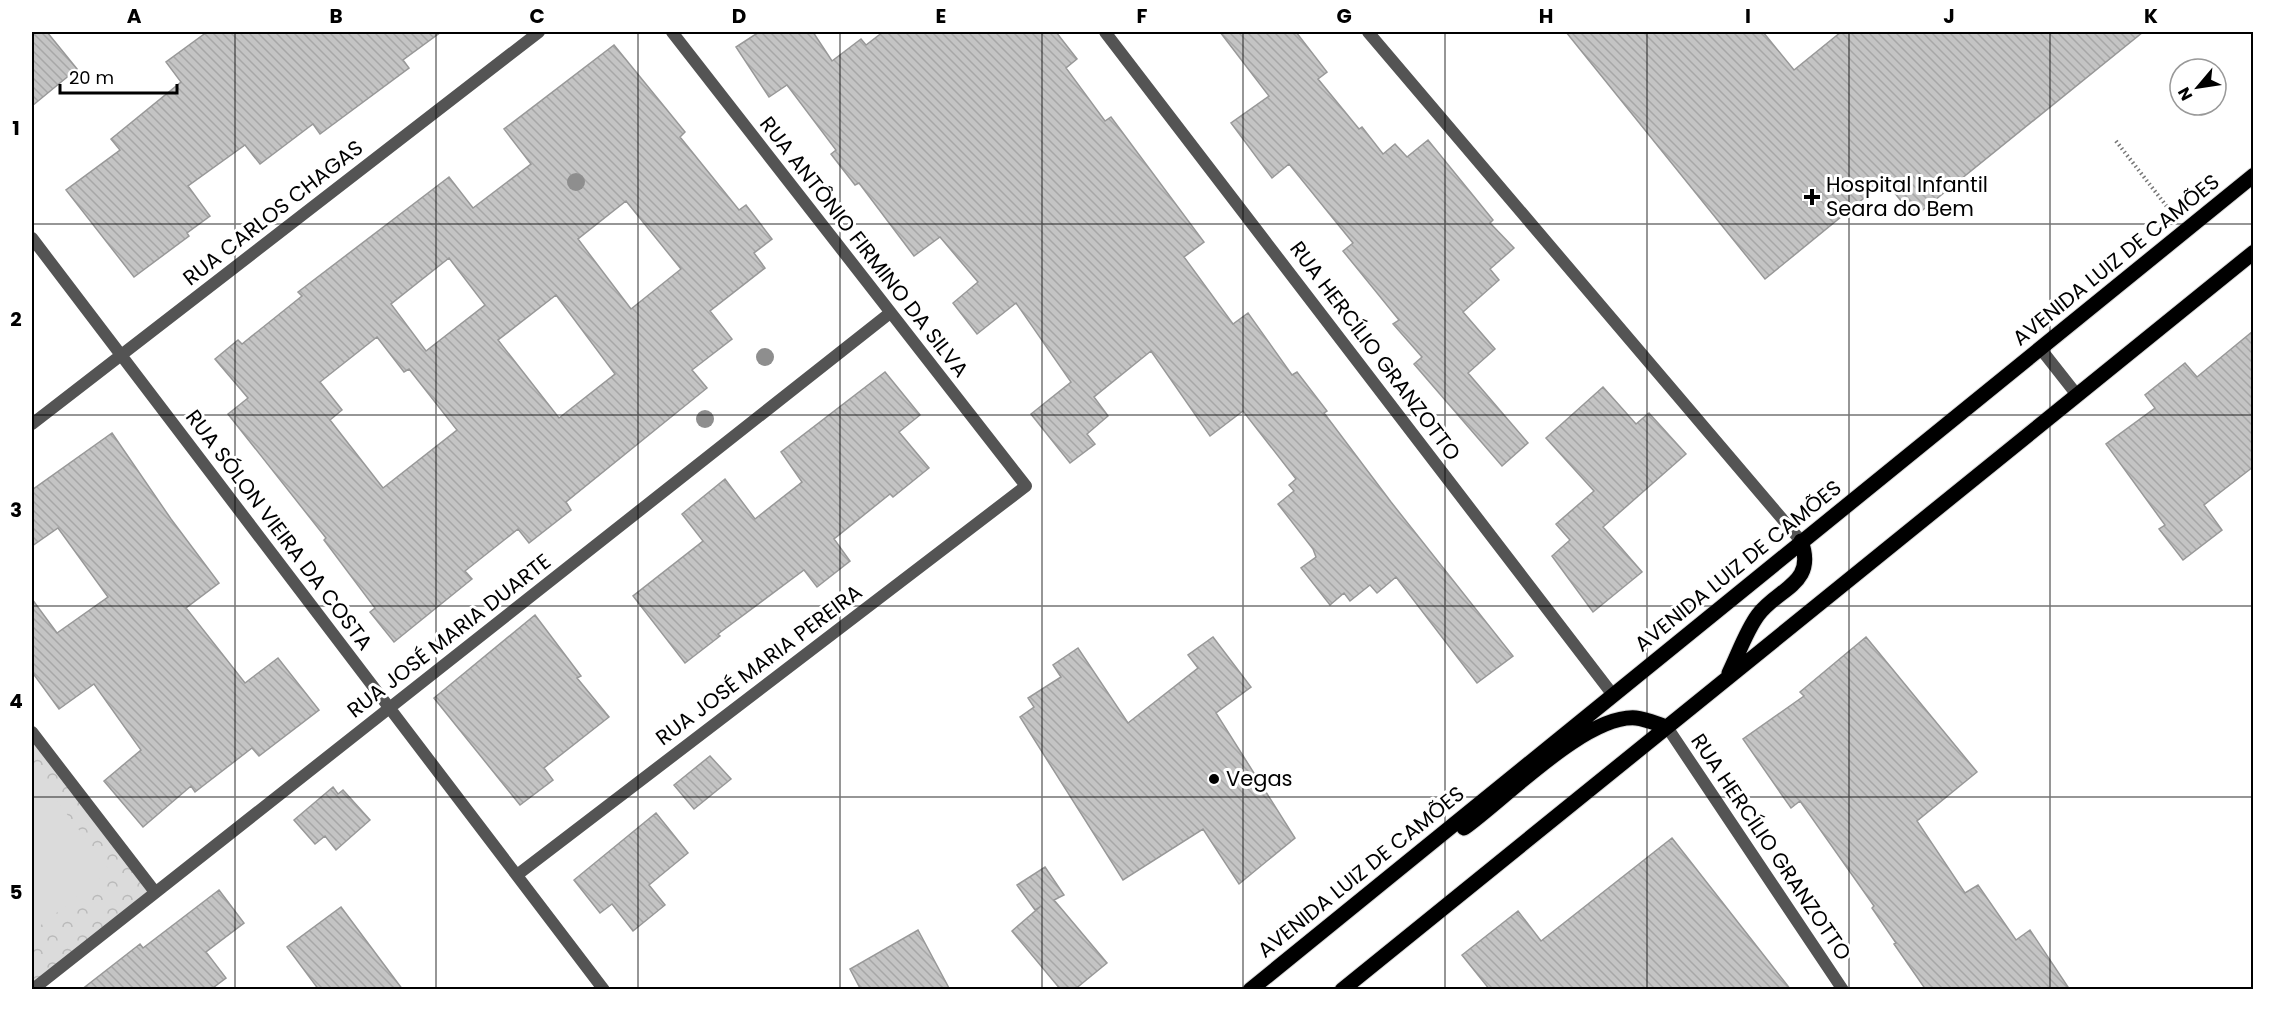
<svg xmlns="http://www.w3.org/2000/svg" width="2285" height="1021" viewBox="0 0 2285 1021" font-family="Poppins,sans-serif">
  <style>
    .park { fill: url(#park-crowns) }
    .pitch { fill: #dbdbdb }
    .building { fill: url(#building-back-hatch); stroke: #989898; stroke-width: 1.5; fill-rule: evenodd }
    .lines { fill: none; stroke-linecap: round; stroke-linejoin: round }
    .primary-casing { stroke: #dbdbdb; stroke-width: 17 }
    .path { stroke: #767676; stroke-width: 4; stroke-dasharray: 1.5 3; stroke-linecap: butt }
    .service { stroke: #545454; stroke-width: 12 }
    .minor { stroke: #545454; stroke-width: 12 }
    .tertiary { stroke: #545454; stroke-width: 12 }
    .primary { stroke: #000; stroke-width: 15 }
    .tree { fill: #8e8e8e }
    .grid { fill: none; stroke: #000; stroke-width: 1.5; stroke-opacity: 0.55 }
    .poi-dot { fill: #000; stroke: #fff; stroke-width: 2 }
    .labels { text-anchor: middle; stroke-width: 6; stroke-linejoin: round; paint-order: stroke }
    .poi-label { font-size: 21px; fill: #000; stroke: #fff; text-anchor: start }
    .street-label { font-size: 21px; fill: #000; stroke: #fff }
    .neatline { fill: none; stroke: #000; stroke-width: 2 }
    .grid-label { font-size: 20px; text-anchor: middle; font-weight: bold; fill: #000 }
  </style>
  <defs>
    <pattern id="park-crowns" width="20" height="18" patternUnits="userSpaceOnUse" patternTransform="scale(1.5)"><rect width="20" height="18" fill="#dbdbdb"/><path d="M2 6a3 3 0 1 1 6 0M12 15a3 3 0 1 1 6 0" fill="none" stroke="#bababa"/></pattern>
    <pattern id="building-back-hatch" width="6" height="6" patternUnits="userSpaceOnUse" patternTransform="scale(1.5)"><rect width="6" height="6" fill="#c4c4c4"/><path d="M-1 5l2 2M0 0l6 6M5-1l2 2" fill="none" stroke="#a7a7a7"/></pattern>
  </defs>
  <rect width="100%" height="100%" fill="#fff"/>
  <path class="park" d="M 32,732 L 155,892 L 32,989 Z"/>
  <path class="pitch" d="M 32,768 L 110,871 L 32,932 Z"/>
  <path class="building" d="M 32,32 L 47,32 L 77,69 L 32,106 Z
    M 207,32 L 441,32 L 403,60 L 409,68 L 320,134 L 313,124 L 260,164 L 245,145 L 188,186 L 210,216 L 187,233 L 189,236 L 134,277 L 66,190 L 120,150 L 111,139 L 181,82 L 166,62 Z
    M 759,32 L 813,32 L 832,61 L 861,39 L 866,45 L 883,32 L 1056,32 L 1077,59 L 1066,68 L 1105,121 L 1111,117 L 1204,242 L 1184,257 L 1233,324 L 1248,313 L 1292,375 L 1297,372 L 1327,411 L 1324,413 L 1391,502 L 1513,656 L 1477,683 L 1396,577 L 1377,593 L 1370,585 L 1350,601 L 1344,593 L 1330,605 L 1301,568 L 1316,557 L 1313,549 L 1278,504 L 1294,491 L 1289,485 L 1296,479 L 1243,411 L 1210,436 L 1151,351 L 1094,397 L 1108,416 L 1087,434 L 1095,444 L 1070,463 L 1031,414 L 1071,382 L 1016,303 L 977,334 L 953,303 L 978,282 L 940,237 L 914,256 L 859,183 L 855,185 L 831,154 L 836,150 L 787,85 L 769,97 L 736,47 Z
    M 1220,32 L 1296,32 L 1327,72 L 1318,79 L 1359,129 L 1362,127 L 1383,154 L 1395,144 L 1407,157 L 1428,140 L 1493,220 L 1490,223 L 1514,248 L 1490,269 L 1499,280 L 1463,312 L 1495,349 L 1468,373 L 1528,443 L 1502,466 L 1414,364 L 1422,357 L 1393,324 L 1399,320 L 1343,251 L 1353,243 L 1289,164 L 1272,178 L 1231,123 L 1269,96 Z
    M 1566,32 L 1763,32 L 1794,70 L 1841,32 L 2143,32 L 1914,217 L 1885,181 L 1765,279 Z
    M 614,45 L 685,132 L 680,137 L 739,210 L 746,205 L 772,239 L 754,253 L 765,268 L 710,311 L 732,339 L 692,370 L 707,388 L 566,502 L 571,510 L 529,543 L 518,529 L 465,571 L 472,579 L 394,642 L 370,612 L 375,608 L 324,540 L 326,538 L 228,414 L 248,398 L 215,359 L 238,340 L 242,344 L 302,296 L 298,292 L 449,177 L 473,208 L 531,164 L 504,129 ZM 626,201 L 681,269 L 631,309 L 578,239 ZM 449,258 L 485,305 L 426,351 L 391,304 ZM 556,295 L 615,374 L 559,418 L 498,340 ZM 377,337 L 404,372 L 409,369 L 457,430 L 383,488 L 330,420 L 342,410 L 320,382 Z
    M 2253,331 L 2253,467 L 2204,505 L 2222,530 L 2183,560 L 2159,529 L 2165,525 L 2106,444 L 2155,408 L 2145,395 L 2185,363 L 2197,377 Z
    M 885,372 L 920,415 L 899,432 L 929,468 L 893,497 L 890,494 L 834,539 L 850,561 L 817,587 L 804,570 L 718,634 L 720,636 L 685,663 L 633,596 L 703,541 L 682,514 L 725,479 L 755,519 L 802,482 L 781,452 Z
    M 1603,387 L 1636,424 L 1649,413 L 1686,454 L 1603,527 L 1642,572 L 1593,612 L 1552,556 L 1570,540 L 1556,524 L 1594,491 L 1546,438 Z
    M 112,433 L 171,519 L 219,583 L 186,608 L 245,683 L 278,658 L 319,710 L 259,756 L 252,748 L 195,792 L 191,786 L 143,827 L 104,781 L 141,750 L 94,684 L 59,709 L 32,672 L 32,599 L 57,633 L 108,597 L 58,528 L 32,546 L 32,490 Z
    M 535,615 L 581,676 L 577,678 L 609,717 L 544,768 L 553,780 L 520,805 L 434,698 Z
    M 1213,637 L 1251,687 L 1216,713 L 1295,838 L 1239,884 L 1203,829 L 1123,880 L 1020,717 L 1034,707 L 1028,698 L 1061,677 L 1053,665 L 1078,648 L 1128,723 L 1198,668 L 1188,655 Z
    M 1866,637 L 1977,772 L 1917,821 L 1965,893 L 1978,885 L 2016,940 L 2030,930 L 2070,990 L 1926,990 L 1894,944 L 1896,943 L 1872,908 L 1874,906 L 1800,801 L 1791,808 L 1743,739 L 1804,696 L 1800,692 Z
    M 710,756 L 731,779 L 694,809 L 674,785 Z
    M 333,787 L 338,794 L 343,790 L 370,820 L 336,850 L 325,836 L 315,844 L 294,820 Z
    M 656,813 L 688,853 L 649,885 L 665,905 L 633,931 L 612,904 L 600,913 L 574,880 Z
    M 1672,838 L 1791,990 L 1490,990 L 1462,955 L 1518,911 L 1541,941 Z
    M 1045,867 L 1064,895 L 1054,900 L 1107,963 L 1074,990 L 1061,990 L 1012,931 L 1041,906 L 1035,910 L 1017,885 Z
    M 219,890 L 244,923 L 206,952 L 226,978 L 210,990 L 81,990 L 140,944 L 143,948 Z
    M 341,907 L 403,990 L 319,990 L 287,947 Z
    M 918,930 L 950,990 L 861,990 L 850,969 Z"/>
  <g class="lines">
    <defs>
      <path id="primary" d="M 1729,673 C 1738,655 1746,631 1758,615 C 1778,588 1817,584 1801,541
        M 1464,828 C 1505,799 1586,714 1636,718 C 1646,719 1657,724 1667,727
        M 1250,990 L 2254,175
        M 1342,990 L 2254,252"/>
    </defs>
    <use href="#primary" class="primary-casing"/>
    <path class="path" d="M 2116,141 L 2168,208"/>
    <path class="service" d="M 1368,32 L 1801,541
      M 2040,348 L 2077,395"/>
    <path class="minor" d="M 32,238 L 604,990
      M 32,424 L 539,32
      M 32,732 L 155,892
      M 517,875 L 1026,486 L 672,32
      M 32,990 L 890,313"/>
    <path class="tertiary" d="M 1105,32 L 1613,695
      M 1667,727 L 1843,990"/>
    <use href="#primary" class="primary"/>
  </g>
  <g class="tree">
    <circle cx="576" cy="182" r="9"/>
    <circle cx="765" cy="357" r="9"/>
    <circle cx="705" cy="419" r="9"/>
  </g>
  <path class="grid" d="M 235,32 L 235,990M 436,32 L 436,990M 638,32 L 638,990M 840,32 L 840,990M 1042,32 L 1042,990M 1243,32 L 1243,990M 1445,32 L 1445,990M 1647,32 L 1647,990M 1849,32 L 1849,990M 2050,32 L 2050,990M 32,224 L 2254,224M 32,415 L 2254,415M 32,606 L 2254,606M 32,797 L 2254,797"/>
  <g class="poi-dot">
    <path d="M1809 188h6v6h6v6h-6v6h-6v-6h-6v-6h6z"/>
    <circle cx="1214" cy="779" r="6"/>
  </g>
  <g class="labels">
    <g class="poi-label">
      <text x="1826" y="192">Hospital Infantil<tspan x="1826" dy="24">Seara do Bem</tspan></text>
      <text x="1226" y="786">Vegas</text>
    </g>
    <g class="street-label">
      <text transform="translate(273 213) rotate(-38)" y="7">RUA CARLOS CHAGAS</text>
      <text transform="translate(864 247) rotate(52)" y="7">RUA ANTÔNIO FIRMINO DA SILVA</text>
      <text transform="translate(2116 260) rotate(-39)" y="7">AVENIDA LUIZ DE CAMÕES</text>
      <text transform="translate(1375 351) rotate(53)" y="7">RUA HERCÍLIO GRANZOTTO</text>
      <text transform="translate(279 530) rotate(53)" y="7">RUA SÓLON VIEIRA DA COSTA</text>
      <text transform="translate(1738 566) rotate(-39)" y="7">AVENIDA LUIZ DE CAMÕES</text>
      <text transform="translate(449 636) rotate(-38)" y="7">RUA JOSÉ MARIA DUARTE</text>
      <text transform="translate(759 665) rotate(-37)" y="7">RUA JOSÉ MARIA PEREIRA</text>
      <text transform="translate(1771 847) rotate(56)" y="7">RUA HERCÍLIO GRANZOTTO</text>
      <text transform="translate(1361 872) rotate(-39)" y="7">AVENIDA LUIZ DE CAMÕES</text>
    </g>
  </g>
  <rect width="2285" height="1021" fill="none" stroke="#ffffff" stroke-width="66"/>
  <g transform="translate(2198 87) rotate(241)"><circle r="28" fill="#ffffff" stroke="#999999" stroke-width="1.5"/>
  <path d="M0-4.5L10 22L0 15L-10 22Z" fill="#000000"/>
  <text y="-9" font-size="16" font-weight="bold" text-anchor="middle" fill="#000000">N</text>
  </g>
  <path d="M60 84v9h117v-9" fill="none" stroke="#000000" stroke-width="3"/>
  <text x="69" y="84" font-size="18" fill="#000000" stroke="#ffffff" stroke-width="4.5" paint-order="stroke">20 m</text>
  <rect x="33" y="33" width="2219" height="955" class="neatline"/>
  <g class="grid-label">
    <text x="134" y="23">A</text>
    <text x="336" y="23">B</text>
    <text x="537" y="23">C</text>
    <text x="739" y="23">D</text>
    <text x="941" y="23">E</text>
    <text x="1142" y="23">F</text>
    <text x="1344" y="23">G</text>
    <text x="1546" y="23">H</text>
    <text x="1748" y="23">I</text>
    <text x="1949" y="23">J</text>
    <text x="2151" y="23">K</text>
    <text x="16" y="135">1</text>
    <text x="16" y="326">2</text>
    <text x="16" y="517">3</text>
    <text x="16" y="708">4</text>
    <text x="16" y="899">5</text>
  </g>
</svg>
